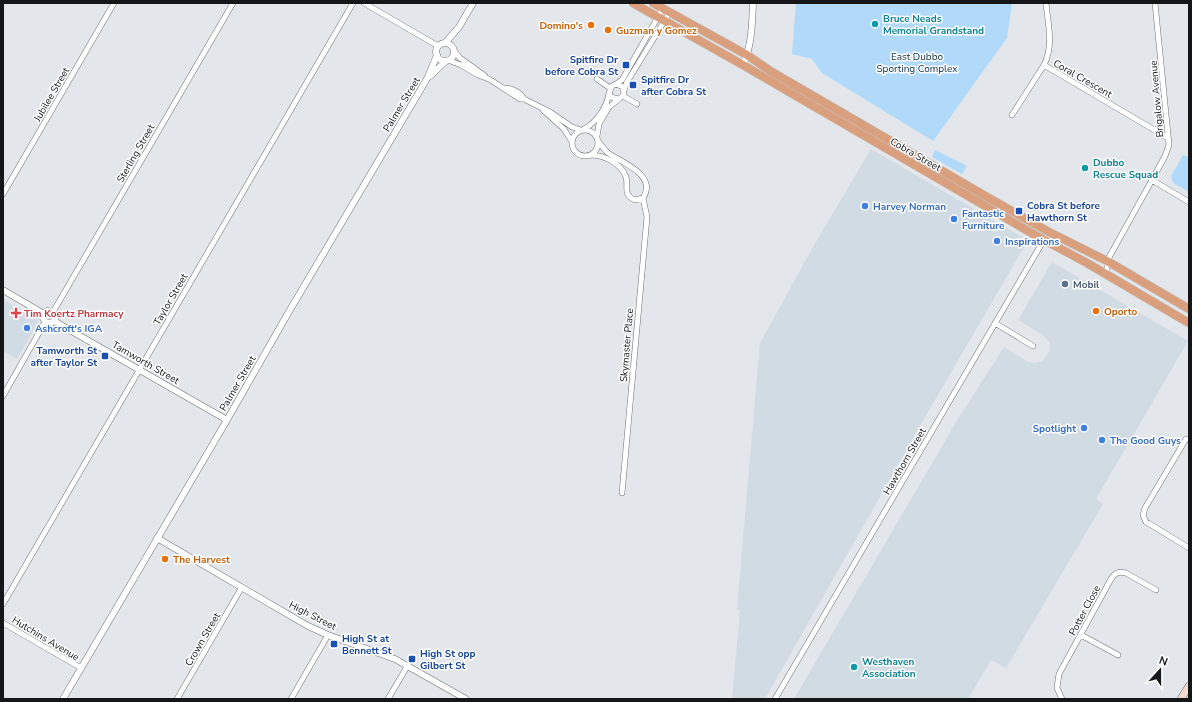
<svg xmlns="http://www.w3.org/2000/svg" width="1192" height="702" viewBox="0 0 1192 702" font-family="'Nunito Sans',sans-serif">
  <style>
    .built { fill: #d1dbe4 }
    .green { fill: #b1dafa }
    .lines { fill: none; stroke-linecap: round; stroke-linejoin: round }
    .minor-casing { stroke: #6d7073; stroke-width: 6 }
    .tertiary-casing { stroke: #6d7073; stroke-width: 7 }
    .secondary-casing { stroke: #6d7073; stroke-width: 8 }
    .trunk-casing { stroke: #c2c2c3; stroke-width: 9 }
    .minor { stroke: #fff; stroke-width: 5 }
    .tertiary { stroke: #fff; stroke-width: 6 }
    .secondary { stroke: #f1dbcf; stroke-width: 7 }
    .trunk { stroke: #daa07e; stroke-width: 8 }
    .culture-dot { fill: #0f9aa8; stroke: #fff; stroke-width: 1.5 }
    .food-dot { fill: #e8710a; stroke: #fff; stroke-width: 1.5 }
    .transit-dot { fill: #1a4fb4; stroke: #fff; stroke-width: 1.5 }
    .shop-dot { fill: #3f7fe0; stroke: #fff; stroke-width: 1.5 }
    .service-dot { fill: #5c6f8a; stroke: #fff; stroke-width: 1.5 }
    .health-dot { fill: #e0444e; stroke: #fff; stroke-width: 1.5 }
    .labels { text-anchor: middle; stroke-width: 3; stroke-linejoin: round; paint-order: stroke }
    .culture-label { font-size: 10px; font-weight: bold; fill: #0d838f; stroke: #fff; text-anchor: start }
    .food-label { font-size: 10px; font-weight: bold; fill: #c56008; stroke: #fff; text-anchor: start }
    .park-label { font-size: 10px; fill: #0b2f47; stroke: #fff }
    .transit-label { font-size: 10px; font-weight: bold; fill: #164399; stroke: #fff; text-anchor: start }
    .street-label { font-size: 10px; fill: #151618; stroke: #fff }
    .shop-label { font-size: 10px; font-weight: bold; fill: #366cbe; stroke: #fff; text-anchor: start }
    .service-label { font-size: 10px; font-weight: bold; fill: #4e5e75; stroke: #fff; text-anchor: start }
    .health-label { font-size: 10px; font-weight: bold; fill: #be3a42; stroke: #fff; text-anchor: start }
  </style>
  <rect width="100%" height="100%" fill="#e3e6ea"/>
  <path class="built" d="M 871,149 L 1022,237 L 1024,247 L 932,405 L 765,699 L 732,699 L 740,611 L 737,609 L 760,343 L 813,247 Z
    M 1052,262 L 1188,341 L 1096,499 L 1103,504 L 1006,668 L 991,660 L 968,699 L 794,699 L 958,419 L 1004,347 L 1028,362 L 1035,363 L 1043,361 L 1049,352 L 1050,343 L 1044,336 L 1018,320 Z
    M 3,300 L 39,320 L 17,359 L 3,351 Z"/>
  <path class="green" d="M 796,3 L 1012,3 L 1007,38 L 933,141 L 822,73 L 812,59 L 792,54 Z
    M 935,150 L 967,166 L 962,174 L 932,157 Z
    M 1183,155 L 1189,157 L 1189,192 L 1173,183 L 1171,176 Z"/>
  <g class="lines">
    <defs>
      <path id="minor" d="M 364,3 L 438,46
        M 1046,3 C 1048,25 1054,45 1044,65 L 1168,138
        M 454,51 L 460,58 L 485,76
        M 448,60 L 461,65 L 478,75 L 489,79 L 520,99 L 524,99 L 550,112 L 572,127 L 581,130
        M 597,79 L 610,88
        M 616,84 L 622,80 L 663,8
        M 504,88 C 512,88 520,92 524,99
        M 624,90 L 627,82 L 670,12
        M 623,96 L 637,104
        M 543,110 L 564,129 L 572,142
        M 1012,115 L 1044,65
        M 584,129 C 597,122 607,107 609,93
        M572 143a13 13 0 1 1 26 0a13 13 0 1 1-26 0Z
        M 597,136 L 599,124 L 609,107 L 624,95 L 623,87 L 616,84 L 612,86 L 609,93 L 611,97 L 618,99
        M 590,155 C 604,155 621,163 626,177 C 629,187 622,194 635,200 L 643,198 C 658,175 621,162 608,153 C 604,149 601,145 598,141
        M 1152,180 L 1189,202
        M 3,194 L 114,3
        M 1107,275 L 1107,261 L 1152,180 L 1165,156 L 1169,145 L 1155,3
        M 53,312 L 233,3
        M 995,323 L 1033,346
        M 3,396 L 45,322
        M 1186,439 L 1145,508 L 1143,515 L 1146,522 L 1153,526 L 1189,548
        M 622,493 L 647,217 L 643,198
        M 3,604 L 353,3
        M 3,623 L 81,668
        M 1081,635 L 1118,655
        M 177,699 L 242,587
        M 291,699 L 328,635
        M 388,699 L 408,665
        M 775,699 L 1045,238
        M 1062,699 L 1057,688 L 1059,674 L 1111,579 C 1115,573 1118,571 1126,573 L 1156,590"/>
      <path id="tertiary" d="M436 52a9 9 0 1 1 18 0a9 9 0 1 1-18 0Z
        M 445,43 L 459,27 L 473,3
        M 743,65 C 752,45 752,24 753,3
        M 430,76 L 446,61
        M 3,290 L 44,314
        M 44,314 L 47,311 L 53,312 L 56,317 L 54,321
        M 44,314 L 43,318 L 45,322 L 51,323 L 54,321
        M 54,321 L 227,420
        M 157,538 L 308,626 L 328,635 L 395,659 L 466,699
        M 63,699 L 227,420 L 287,315 L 428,77 L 437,55"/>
      <path id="secondary" d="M 1181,699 L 1189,686"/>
      <path id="trunk" d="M 633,3 L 743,65 L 1035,235 L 1087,263 L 1189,323
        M 653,3 L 747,55 L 772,72 L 987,197 L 1049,232 L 1107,261 L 1189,309"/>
    </defs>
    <use href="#minor" class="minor-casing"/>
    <use href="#tertiary" class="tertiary-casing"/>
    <use href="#secondary" class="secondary-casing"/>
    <use href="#trunk" class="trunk-casing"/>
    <use href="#minor" class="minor"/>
    <use href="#tertiary" class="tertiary"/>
    <use href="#secondary" class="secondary"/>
    <use href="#trunk" class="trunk"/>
  </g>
  <g class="culture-dot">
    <circle cx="875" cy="24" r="4"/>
    <circle cx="1085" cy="168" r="4"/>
    <circle cx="854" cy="667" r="4"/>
  </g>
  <g class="food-dot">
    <circle cx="591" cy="25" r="4"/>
    <circle cx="608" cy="30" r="4"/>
    <circle cx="1096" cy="311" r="4"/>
    <circle cx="165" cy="559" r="4"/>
  </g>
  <g class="transit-dot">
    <rect x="622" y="61" width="8" height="8" rx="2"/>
    <rect x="629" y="81" width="8" height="8" rx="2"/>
    <rect x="1015" y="207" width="8" height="8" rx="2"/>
    <rect x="101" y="352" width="8" height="8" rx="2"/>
    <rect x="330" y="640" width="8" height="8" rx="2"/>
    <rect x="408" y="655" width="8" height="8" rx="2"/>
  </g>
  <g class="shop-dot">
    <circle cx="865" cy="206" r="4"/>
    <circle cx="954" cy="219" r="4"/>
    <circle cx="997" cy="241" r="4"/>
    <circle cx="27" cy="328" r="4"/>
    <circle cx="1084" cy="428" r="4"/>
    <circle cx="1102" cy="440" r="4"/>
  </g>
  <circle class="service-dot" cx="1065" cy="284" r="4"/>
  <path class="health-dot" d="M14 307h4v4h4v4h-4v4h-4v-4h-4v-4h4z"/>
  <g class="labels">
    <g class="culture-label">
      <text x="883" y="22">Bruce Neads<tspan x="883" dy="12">Memorial Grandstand</tspan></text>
      <text x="1093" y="166">Dubbo<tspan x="1093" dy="12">Rescue Squad</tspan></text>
      <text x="862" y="665">Westhaven<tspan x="862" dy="12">Association</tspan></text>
    </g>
    <g class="food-label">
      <text x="583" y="29" text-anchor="end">Domino's</text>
      <text x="616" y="34">Guzman y Gomez</text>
      <text x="1104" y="315">Oporto</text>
      <text x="173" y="563">The Harvest</text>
    </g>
    <g class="park-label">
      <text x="917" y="60">East Dubbo<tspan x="917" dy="12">Sporting Complex</tspan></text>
    </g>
    <g class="transit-label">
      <text x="618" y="63" text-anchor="end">Spitfire Dr<tspan x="618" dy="12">before Cobra St</tspan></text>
      <text x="641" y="83">Spitfire Dr<tspan x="641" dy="12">after Cobra St</tspan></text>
      <text x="1027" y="209">Cobra St before<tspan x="1027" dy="12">Hawthorn St</tspan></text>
      <text x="97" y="354" text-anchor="end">Tamworth St<tspan x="97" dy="12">after Taylor St</tspan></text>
      <text x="342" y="642">High St at<tspan x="342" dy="12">Bennett St</tspan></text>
      <text x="420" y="657">High St opp<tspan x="420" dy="12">Gilbert St</tspan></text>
    </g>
    <g class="street-label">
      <text transform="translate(1083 78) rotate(30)" y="4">Coral Crescent</text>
      <text transform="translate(51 94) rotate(-60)" y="4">Jubilee Street</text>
      <text transform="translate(1156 99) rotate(-95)" y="4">Brigalow Avenue</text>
      <text transform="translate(401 104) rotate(-59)" y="4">Palmer Street</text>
      <text transform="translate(135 153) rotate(-60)" y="4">Sterling Street</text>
      <text transform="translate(916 154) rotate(30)" y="4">Cobra Street</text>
      <text transform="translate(170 299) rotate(-60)" y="4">Taylor Street</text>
      <text transform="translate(626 345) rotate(-85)" y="4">Skymaster Place</text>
      <text transform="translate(146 362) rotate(30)" y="4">Tamworth Street</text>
      <text transform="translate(237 383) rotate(-60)" y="4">Palmer Street</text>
      <text transform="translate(904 461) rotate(-60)" y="4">Hawthorn Street</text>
      <text transform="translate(1084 610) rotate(-62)" y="4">Potter Close</text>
      <text transform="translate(313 615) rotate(27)" y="4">High Street</text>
      <text transform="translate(46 638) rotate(31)" y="4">Hutchins Avenue</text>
      <text transform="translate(202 639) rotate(-60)" y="4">Crown Street</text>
    </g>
    <g class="shop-label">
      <text x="873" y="210">Harvey Norman</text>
      <text x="962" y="217">Fantastic<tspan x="962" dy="12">Furniture</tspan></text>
      <text x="1005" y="245">Inspirations</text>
      <text x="35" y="332">Ashcroft's IGA</text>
      <text x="1076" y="432" text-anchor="end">Spotlight</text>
      <text x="1110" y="444">The Good Guys</text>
    </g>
    <g class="service-label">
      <text x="1073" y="288">Mobil</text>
    </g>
    <g class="health-label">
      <text x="24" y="317">Tim Koertz Pharmacy</text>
    </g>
  </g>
  <rect width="1192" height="702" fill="none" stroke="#151618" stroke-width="8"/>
  <g transform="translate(1160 670) rotate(21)" stroke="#ffffff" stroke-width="3" paint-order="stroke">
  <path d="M0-3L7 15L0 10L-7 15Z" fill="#151618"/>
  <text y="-6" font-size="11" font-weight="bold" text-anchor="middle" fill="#151618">N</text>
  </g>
</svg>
